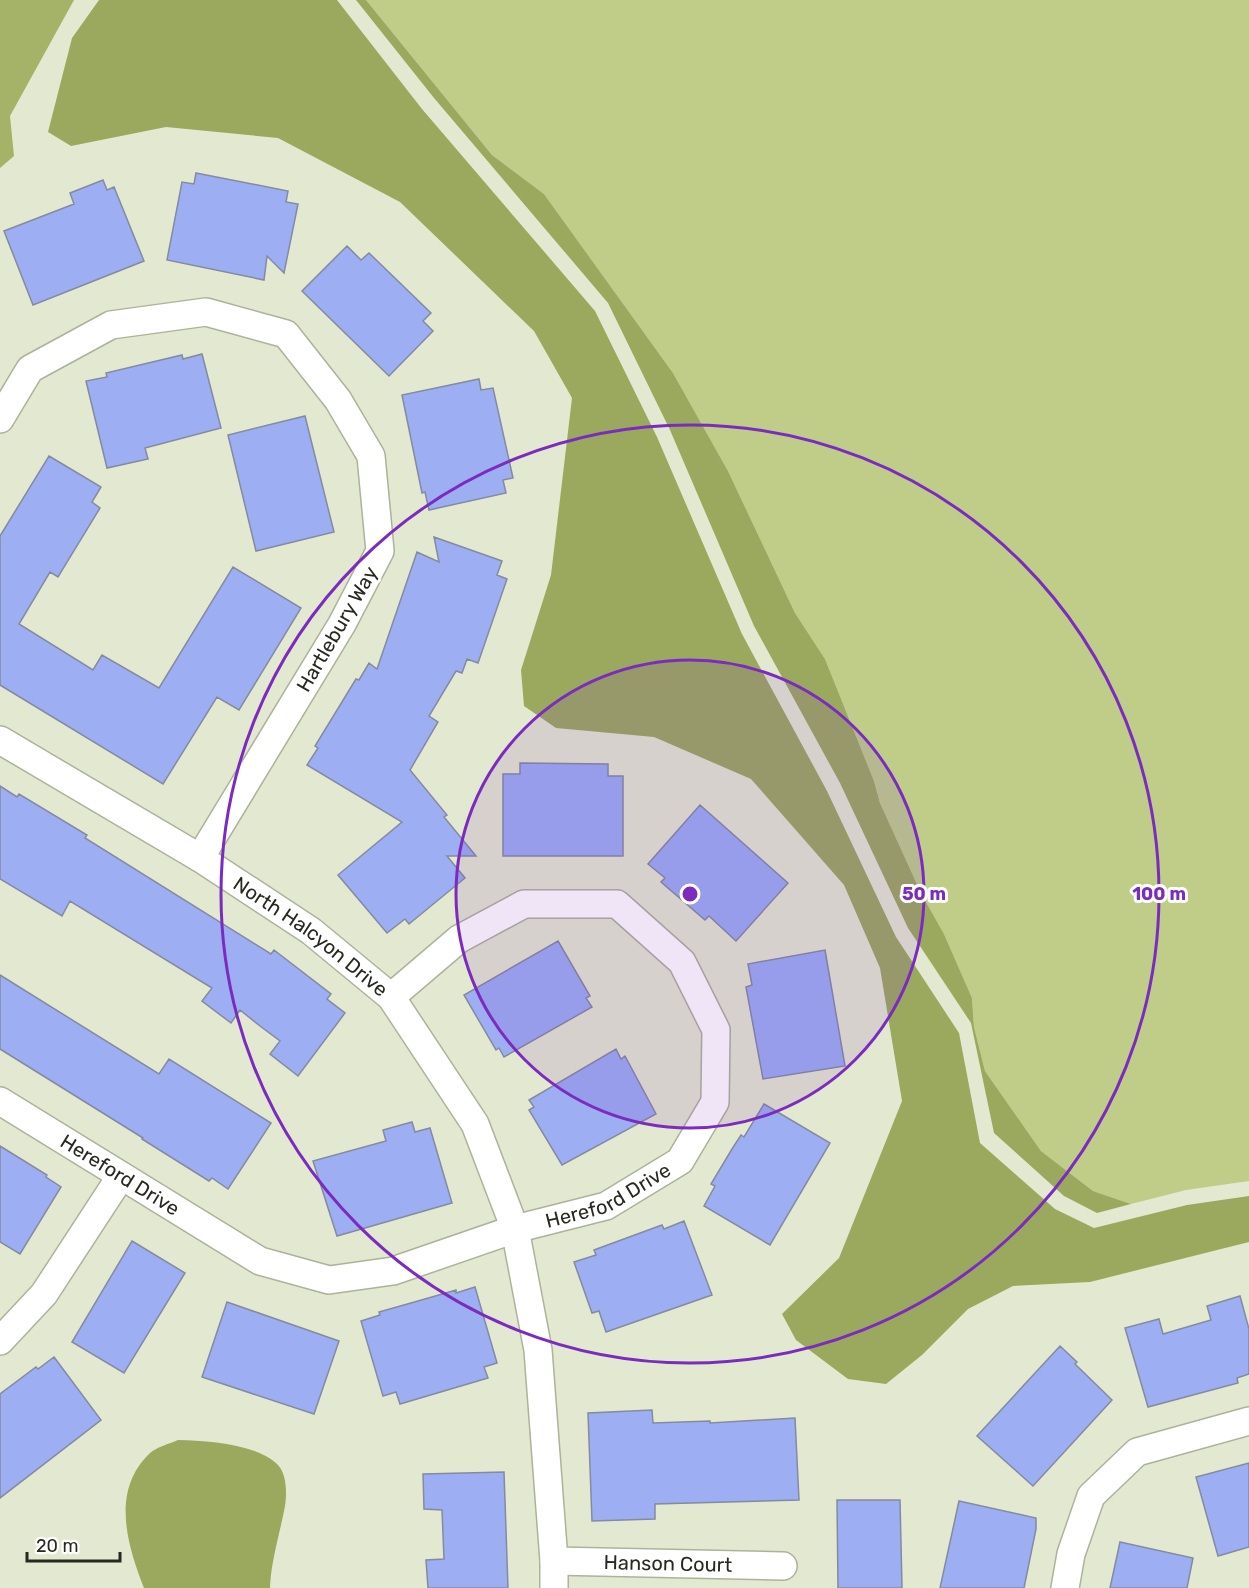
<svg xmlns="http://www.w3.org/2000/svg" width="1249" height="1588" viewBox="0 0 1249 1588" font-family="Rubik,sans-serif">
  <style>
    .green { fill: #bfcd89 }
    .forest { fill: #a5b369 }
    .water { fill: #9ba95f }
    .building { fill: #9daef2; stroke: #848aa0; stroke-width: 1.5 }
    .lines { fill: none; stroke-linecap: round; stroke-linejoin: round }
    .street-casing { stroke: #adb29b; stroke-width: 30 }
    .street { stroke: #fff; stroke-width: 27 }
    .ring { fill: none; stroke: #7b2cbf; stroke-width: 3 }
    .labels { text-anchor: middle; stroke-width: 6; stroke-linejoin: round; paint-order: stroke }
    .street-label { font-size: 20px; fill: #272920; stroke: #fff }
    .centre { fill: #7b2cbf; stroke: #fff; stroke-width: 3 }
    .ring-label { font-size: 18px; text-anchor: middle; font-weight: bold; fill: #7b2cbf; stroke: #fff; stroke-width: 6; stroke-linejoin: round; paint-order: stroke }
  </style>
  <rect width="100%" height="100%" fill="#e3e9d0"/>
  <path class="green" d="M 366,0 L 1249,0 L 1249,1181 L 1186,1190 L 1131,1204 L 1093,1191 L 1041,1151 L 985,1071 L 974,1027 L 972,998 L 944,934 L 921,893 L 880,803 L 874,781 L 825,659 L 795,613 L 728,471 L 673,373 L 544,194 L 492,155 Z"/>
  <path class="forest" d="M 0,0 L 74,0 L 10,116 L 14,156 L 0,168 Z"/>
  <path class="water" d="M 99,0 L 337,0 L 422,109 L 595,311 L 657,437 L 742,634 L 827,791 L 896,937 L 959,1033 L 980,1143 L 1055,1209 L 1094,1228 L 1187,1205 L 1249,1196 L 1249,1242 L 1090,1282 L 1013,1286 L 968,1309 L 922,1355 L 886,1384 L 848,1379 L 796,1340 L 782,1314 L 839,1258 L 902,1101 L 880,968 L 844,885 L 751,779 L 654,737 L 556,728 L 524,706 L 521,670 L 551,575 L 572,398 L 534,331 L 400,202 L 278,138 L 166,127 L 71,146 L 48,132 L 72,38 Z
    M 356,0 L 366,0 L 492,155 L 544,194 L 673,373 L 728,471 L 795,613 L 825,659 L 874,781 L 880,803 L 921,893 L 944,934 L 972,998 L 974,1027 L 985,1071 L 1041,1151 L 1093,1191 L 1131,1204 L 1097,1213 L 1064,1196 L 994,1133 L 971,1023 L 908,928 L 840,783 L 754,626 L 670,430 L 608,303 L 434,98 Z
    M 178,1440 C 208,1441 252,1443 276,1463 C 287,1472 287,1493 285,1506 C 280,1533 271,1561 270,1588 L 144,1588 C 127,1545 111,1491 149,1454 C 156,1447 169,1444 178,1440 Z"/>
  <path class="building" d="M 196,173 L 288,191 L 286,202 L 298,204 L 284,273 L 267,256 L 264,280 L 167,260 L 182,182 L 194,184 Z
    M 103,180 L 107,190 L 114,187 L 144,261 L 33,305 L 4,231 L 74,204 L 70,193 Z
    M 347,246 L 361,260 L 369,253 L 431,313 L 423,321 L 433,331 L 389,376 L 302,291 Z
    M 202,354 L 221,428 L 145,448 L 148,459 L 107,468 L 86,381 L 107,377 L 106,373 L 182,355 L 183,359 Z
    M 479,379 L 481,390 L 493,388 L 513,478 L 503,480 L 506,493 L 429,510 L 425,492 L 422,493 L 402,395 Z
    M 305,416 L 334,532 L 256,551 L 228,435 Z
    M 49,456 L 101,487 L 92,502 L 100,508 L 58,577 L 50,572 L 19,624 L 93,670 L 102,655 L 159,688 L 233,567 L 301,608 L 239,710 L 217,697 L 163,784 L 0,685 L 0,536 Z
    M 434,537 L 502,561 L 497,575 L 507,579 L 478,663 L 467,659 L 462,673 L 456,671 L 429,716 L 438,722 L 410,770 L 447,815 L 444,817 L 476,856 L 447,856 L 465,878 L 409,924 L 405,919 L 387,933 L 338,875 L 402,822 L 307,765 L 318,748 L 315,746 L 356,679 L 359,680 L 369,663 L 377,669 L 417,552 L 439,562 Z
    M 520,763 L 608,764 L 608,776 L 623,776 L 623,856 L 503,856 L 503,774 L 520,774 Z
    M 0,786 L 17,797 L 19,794 L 87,835 L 85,838 L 271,954 L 274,950 L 331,994 L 327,999 L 345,1013 L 298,1076 L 270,1054 L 280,1041 L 260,1026 L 240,1010 L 231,1023 L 202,1001 L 212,988 L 70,901 L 62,916 L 0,879 Z
    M 700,805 L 788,883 L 736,941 L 709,916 L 705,920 L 661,882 L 665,878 L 648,864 Z
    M 558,941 L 590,996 L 586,998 L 592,1007 L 504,1057 L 499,1048 L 496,1050 L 464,995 Z
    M 825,950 L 845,1066 L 763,1079 L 746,987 L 752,985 L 748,964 Z
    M 0,975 L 159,1074 L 169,1059 L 271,1123 L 228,1189 L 212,1178 L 209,1181 L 142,1139 L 143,1138 L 0,1049 Z
    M 616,1049 L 621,1059 L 625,1056 L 656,1114 L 562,1165 L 529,1110 L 534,1107 L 529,1100 Z
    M 764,1104 L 830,1143 L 770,1245 L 704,1206 L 715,1186 L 711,1184 L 732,1149 L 741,1135 L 744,1137 Z
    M 412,1122 L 415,1132 L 430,1128 L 452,1203 L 337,1236 L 313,1161 L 386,1141 L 383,1130 Z
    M 0,1146 L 47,1175 L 46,1177 L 61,1187 L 20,1254 L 0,1242 Z
    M 684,1221 L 712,1295 L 606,1332 L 599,1311 L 592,1313 L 574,1262 L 596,1255 L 594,1250 L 662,1225 L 664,1229 Z
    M 132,1241 L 185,1273 L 124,1373 L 72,1342 Z
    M 475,1287 L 497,1363 L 484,1367 L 488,1378 L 400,1404 L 396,1392 L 383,1396 L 361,1321 L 380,1315 L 379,1312 L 418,1301 L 456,1290 L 456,1293 Z
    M 1240,1296 L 1249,1329 L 1249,1374 L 1237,1378 L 1238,1383 L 1148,1407 L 1125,1328 L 1159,1319 L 1163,1334 L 1211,1320 L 1207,1306 Z
    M 227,1302 L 339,1341 L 314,1414 L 202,1377 Z
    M 1060,1346 L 1077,1362 L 1075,1364 L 1112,1400 L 1033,1486 L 977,1436 Z
    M 54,1357 L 101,1420 L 0,1498 L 0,1394 L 36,1367 L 38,1369 Z
    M 652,1410 L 653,1423 L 710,1421 L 710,1423 L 795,1418 L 799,1500 L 655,1504 L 655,1519 L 592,1521 L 588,1413 Z
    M 1249,1463 L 1249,1547 L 1218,1556 L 1196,1477 Z
    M 504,1472 L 508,1588 L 428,1588 L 426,1560 L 444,1559 L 442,1510 L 424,1509 L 423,1474 Z
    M 837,1500 L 900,1500 L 902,1588 L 838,1588 Z
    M 959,1501 L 1036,1518 L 1036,1529 L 1024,1588 L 940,1588 Z
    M 1120,1542 L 1193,1558 L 1187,1588 L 1110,1588 Z"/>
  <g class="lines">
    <defs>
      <g id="street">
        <path d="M 0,419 L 30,369 L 111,325 L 206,312 L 286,334 L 338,400 L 371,456 L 380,551 L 342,624 L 200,858"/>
        <path id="s1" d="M 0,740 L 200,858 L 311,931 L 391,997 L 475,1124 L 515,1229 L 538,1350 L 554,1561 L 554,1588"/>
        <path id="s2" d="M 0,1101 L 260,1261 L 329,1280 L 393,1271 L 515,1229 L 606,1206 L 680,1161 L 715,1102 L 716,1030 L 682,962 L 617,904 L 524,904 L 459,939 L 391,997"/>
        <path d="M 0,1341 L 44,1294 L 121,1176"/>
        <path id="s3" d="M 554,1561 L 783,1566"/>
        <path d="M 1065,1588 L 1071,1554 L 1091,1496 L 1137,1452 L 1249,1421"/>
      </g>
    </defs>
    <use href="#street" class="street-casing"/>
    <use href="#street" class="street"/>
  </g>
  <circle cx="690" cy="894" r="234" fill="#7b2cbf" fill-opacity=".12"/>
  <g class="ring">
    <circle cx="690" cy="894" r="234"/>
    <circle cx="690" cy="894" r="469"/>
  </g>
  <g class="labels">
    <g class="street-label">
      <text transform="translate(337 629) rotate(-60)" y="7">Hartlebury Way</text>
      <text dy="7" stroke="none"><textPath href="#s1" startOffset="368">North Halcyon Drive</textPath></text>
      <text dy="7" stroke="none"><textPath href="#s2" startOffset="141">Hereford Drive</textPath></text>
      <text dy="7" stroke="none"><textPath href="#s2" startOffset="670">Hereford Drive</textPath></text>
      <text dy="7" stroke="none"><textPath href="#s3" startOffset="114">Hanson Court</textPath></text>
    </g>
  </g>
  <circle cx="690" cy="894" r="9" class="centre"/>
  <g class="ring-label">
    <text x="924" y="900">50 m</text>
    <text x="1159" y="900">100 m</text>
  </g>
  <path d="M27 1552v9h93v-9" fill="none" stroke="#272920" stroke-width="3"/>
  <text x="36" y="1552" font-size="18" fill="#272920" stroke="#ffffff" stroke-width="4.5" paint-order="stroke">20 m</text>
</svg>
